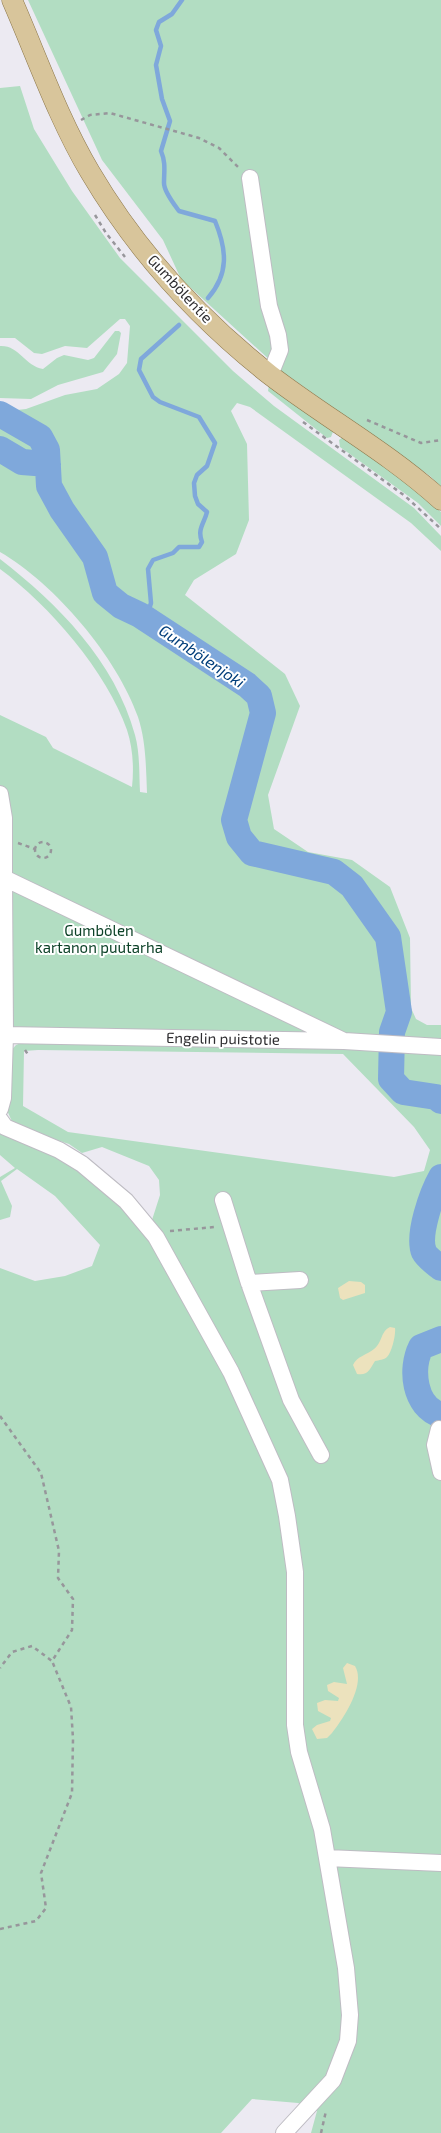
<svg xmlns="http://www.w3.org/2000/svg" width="441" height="2133" viewBox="0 0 441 2133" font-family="'Exo 2',sans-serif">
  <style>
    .green { fill: #b2ddc2; fill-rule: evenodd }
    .sand { fill: #ece2bd }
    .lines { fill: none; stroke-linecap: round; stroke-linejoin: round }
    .stream { stroke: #7fa8db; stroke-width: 4.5 }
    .river { stroke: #7fa8db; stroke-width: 26 }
    .minor-casing { stroke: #bebcc3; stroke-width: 18 }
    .major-casing { stroke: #8c774a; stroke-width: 21 }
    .path { stroke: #97969b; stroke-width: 2.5; stroke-dasharray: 4 4; stroke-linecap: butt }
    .minor { stroke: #fff; stroke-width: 16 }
    .major { stroke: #d8c59b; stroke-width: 20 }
    .labels { text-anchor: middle; stroke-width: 4; stroke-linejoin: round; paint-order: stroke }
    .street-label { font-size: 15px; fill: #2f2e31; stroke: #fff }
    .park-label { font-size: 15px; fill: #0c4127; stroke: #fff }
    .water-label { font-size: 16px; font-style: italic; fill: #003d7a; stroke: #fff }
  </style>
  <rect width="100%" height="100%" fill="#eceaf2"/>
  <path class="green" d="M 28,0 L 441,0 L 441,487 L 430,476 L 284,373 L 181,279 L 163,240 L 102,160 Z
    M 20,86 L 34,129 L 72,191 L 120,258 L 233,371 L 274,406 L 414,508 L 441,536 L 441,551 L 411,523 L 250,407 L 237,403 L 231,411 L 247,444 L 249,520 L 236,554 L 194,580 L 185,595 L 285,674 L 300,706 L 268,795 L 274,829 L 308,852 L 352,860 L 390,887 L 410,938 L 411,1008 L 416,1019 L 427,1025 L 441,1025 L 441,1040 L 17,1030 L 10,1026 L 0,937 L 0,715 L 46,737 L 53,748 L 132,787 C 134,769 133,748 127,730 C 107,672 49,605 0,569 L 0,559 C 58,604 115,661 135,735 C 140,753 139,773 140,792 L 147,793 C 146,768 146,741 138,717 C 117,657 55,584 0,552 L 0,406 L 17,410 L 26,409 L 65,395 L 97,389 L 119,374 L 127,363 L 130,326 L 125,319 L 120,319 L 87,348 L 65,346 L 42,354 L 34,353 L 15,338 L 0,338 L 0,88 Z
    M 115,331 L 119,331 L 121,333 L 117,354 L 103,372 L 58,385 L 31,399 L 0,398 L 0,346 C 19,345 25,366 43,369 L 57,358 L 64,355 L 88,360 L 94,358 Z
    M 269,385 L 334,429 L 331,437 L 327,438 L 268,391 Z
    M 344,436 L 412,487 L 441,512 L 441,526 L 418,503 L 340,447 L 339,440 Z
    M 26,1041 L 441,1051 L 441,2133 L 311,2133 L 317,2111 L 298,2103 L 252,2099 L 221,2133 L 0,2133 L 0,1268 L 35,1281 L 65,1276 L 92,1266 L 100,1245 L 55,1196 L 17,1169 L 1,1181 L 12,1206 L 10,1217 L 0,1220 L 0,1177 L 15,1168 L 0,1155 L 0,1128 L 43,1147 L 152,1220 L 160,1195 L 159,1180 L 149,1166 L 102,1147 L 82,1153 L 69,1144 L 14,1126 L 6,1108 L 9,1053 L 16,1045 ZM 38,1050 L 343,1054 L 414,1127 L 430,1150 L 424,1171 L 394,1177 L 68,1132 L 23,1106 L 24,1051 Z"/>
  <path class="sand" d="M 349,1281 L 361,1282 L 365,1285 L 365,1293 L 343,1300 L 340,1298 L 338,1288 Z
    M 390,1327 L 395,1328 C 396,1334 392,1352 387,1357 C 384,1360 379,1360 375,1361 C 370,1369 368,1376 357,1374 L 353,1365 C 357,1356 367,1355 374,1349 C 383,1342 380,1332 390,1327 Z
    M 347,1663 L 355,1666 C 366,1684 344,1718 332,1733 L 327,1738 L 317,1739 L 312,1729 L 317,1725 L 330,1721 L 331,1718 L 318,1711 L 317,1703 L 325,1700 L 338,1701 L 339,1698 L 328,1691 L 327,1685 L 334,1682 L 347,1684 L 343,1668 Z"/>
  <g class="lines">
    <path class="stream" d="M 182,0 L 172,14 L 159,22 L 156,30 L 161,46 L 156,65 L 162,99 L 170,121 L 161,151 C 166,163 164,171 164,183 C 164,192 174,204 179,211 L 215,221 C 227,250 229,274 208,298
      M 146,619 L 151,603 L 148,569 L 153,560 L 173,553 L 179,547 L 199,547 L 202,542 C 197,529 204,524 207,512 L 198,504 L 195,496 L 194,483 L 197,475 L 207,466 L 215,443 L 199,417 L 160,402 L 153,397 L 139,370 L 141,359 L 179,325"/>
    <path class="river" d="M 0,414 L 40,437 L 47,450 L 49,486 L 62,510 L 95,557 L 105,593 L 121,606 L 140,615 L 247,685 L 259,696 L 263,713 L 234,820 L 239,837 L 252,853 L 334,872 L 352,886 L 388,937 L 399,1012 L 392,1032 L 391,1079 L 403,1092 L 436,1097 L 441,1101
      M 0,449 L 22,462 L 48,464
      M 441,1177 C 432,1193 417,1235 424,1252 C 427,1258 436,1264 441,1268
      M 441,1339 L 421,1347 C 410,1369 414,1407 441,1415"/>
    <defs>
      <path id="minor" d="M 250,178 L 269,306 L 278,335 L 280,350 L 270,375
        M 0,794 L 4,818 L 4,878
        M 5,1035 L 344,1041 L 441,1047
        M 0,1109 L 3,1098 L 5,1035 L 4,878 L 344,1041
        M 0,1120 L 5,1127 L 59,1150 L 82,1164 L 126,1201 L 156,1237 L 231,1372 L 280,1480 L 287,1516 L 295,1572 L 295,1725 L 299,1752 L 322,1829 L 327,1858 L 346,1968 L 350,2015 L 348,2041 L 333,2080 L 284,2133
        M 223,1200 L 249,1283 L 291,1400 L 321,1455
        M 249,1283 L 300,1280
        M 439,1429 L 435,1445 L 441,1472
        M 327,1858 L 441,1863"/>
      <path id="major" d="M 12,0 C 37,57 58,118 90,172 C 136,250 199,319 270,375 C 326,418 388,452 441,500"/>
    </defs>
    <use href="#minor" class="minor-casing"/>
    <use href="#major" class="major-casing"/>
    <path class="path" d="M 81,120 L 90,115 L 110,113 L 199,138 L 219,148 L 240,169
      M 95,215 L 106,233 L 125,257
      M 367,420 L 421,443 L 441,440
      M 303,422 L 405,496 L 441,529
      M35 850a8 8 0 1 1 16 0a8 8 0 1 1-16 0Z
      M 18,843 L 35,849
      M 25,1050 L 29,1056
      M 170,1231 L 215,1227
      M 0,1416 L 41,1473 L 59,1551 L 58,1578 L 73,1599 L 72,1630 L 52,1661 L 32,1646 L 12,1652 L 0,1668
      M 0,1929 L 36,1921 L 46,1908 L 41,1873 L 72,1793 L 73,1739 L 71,1707 L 52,1661
      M 321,2133 L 326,2111"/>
    <use href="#minor" class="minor"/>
    <use href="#major" class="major"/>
  </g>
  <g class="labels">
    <g class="street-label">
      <text transform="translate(180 289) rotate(47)" y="5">Gumbölentie</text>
      <text transform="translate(223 1039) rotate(1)" y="5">Engelin puistotie</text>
    </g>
    <g class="park-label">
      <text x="99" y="936">Gumbölen<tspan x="99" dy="17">kartanon puutarha</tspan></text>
    </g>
    <g class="water-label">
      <text transform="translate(202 656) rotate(34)" y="6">Gumbölenjoki</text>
    </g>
  </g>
</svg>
